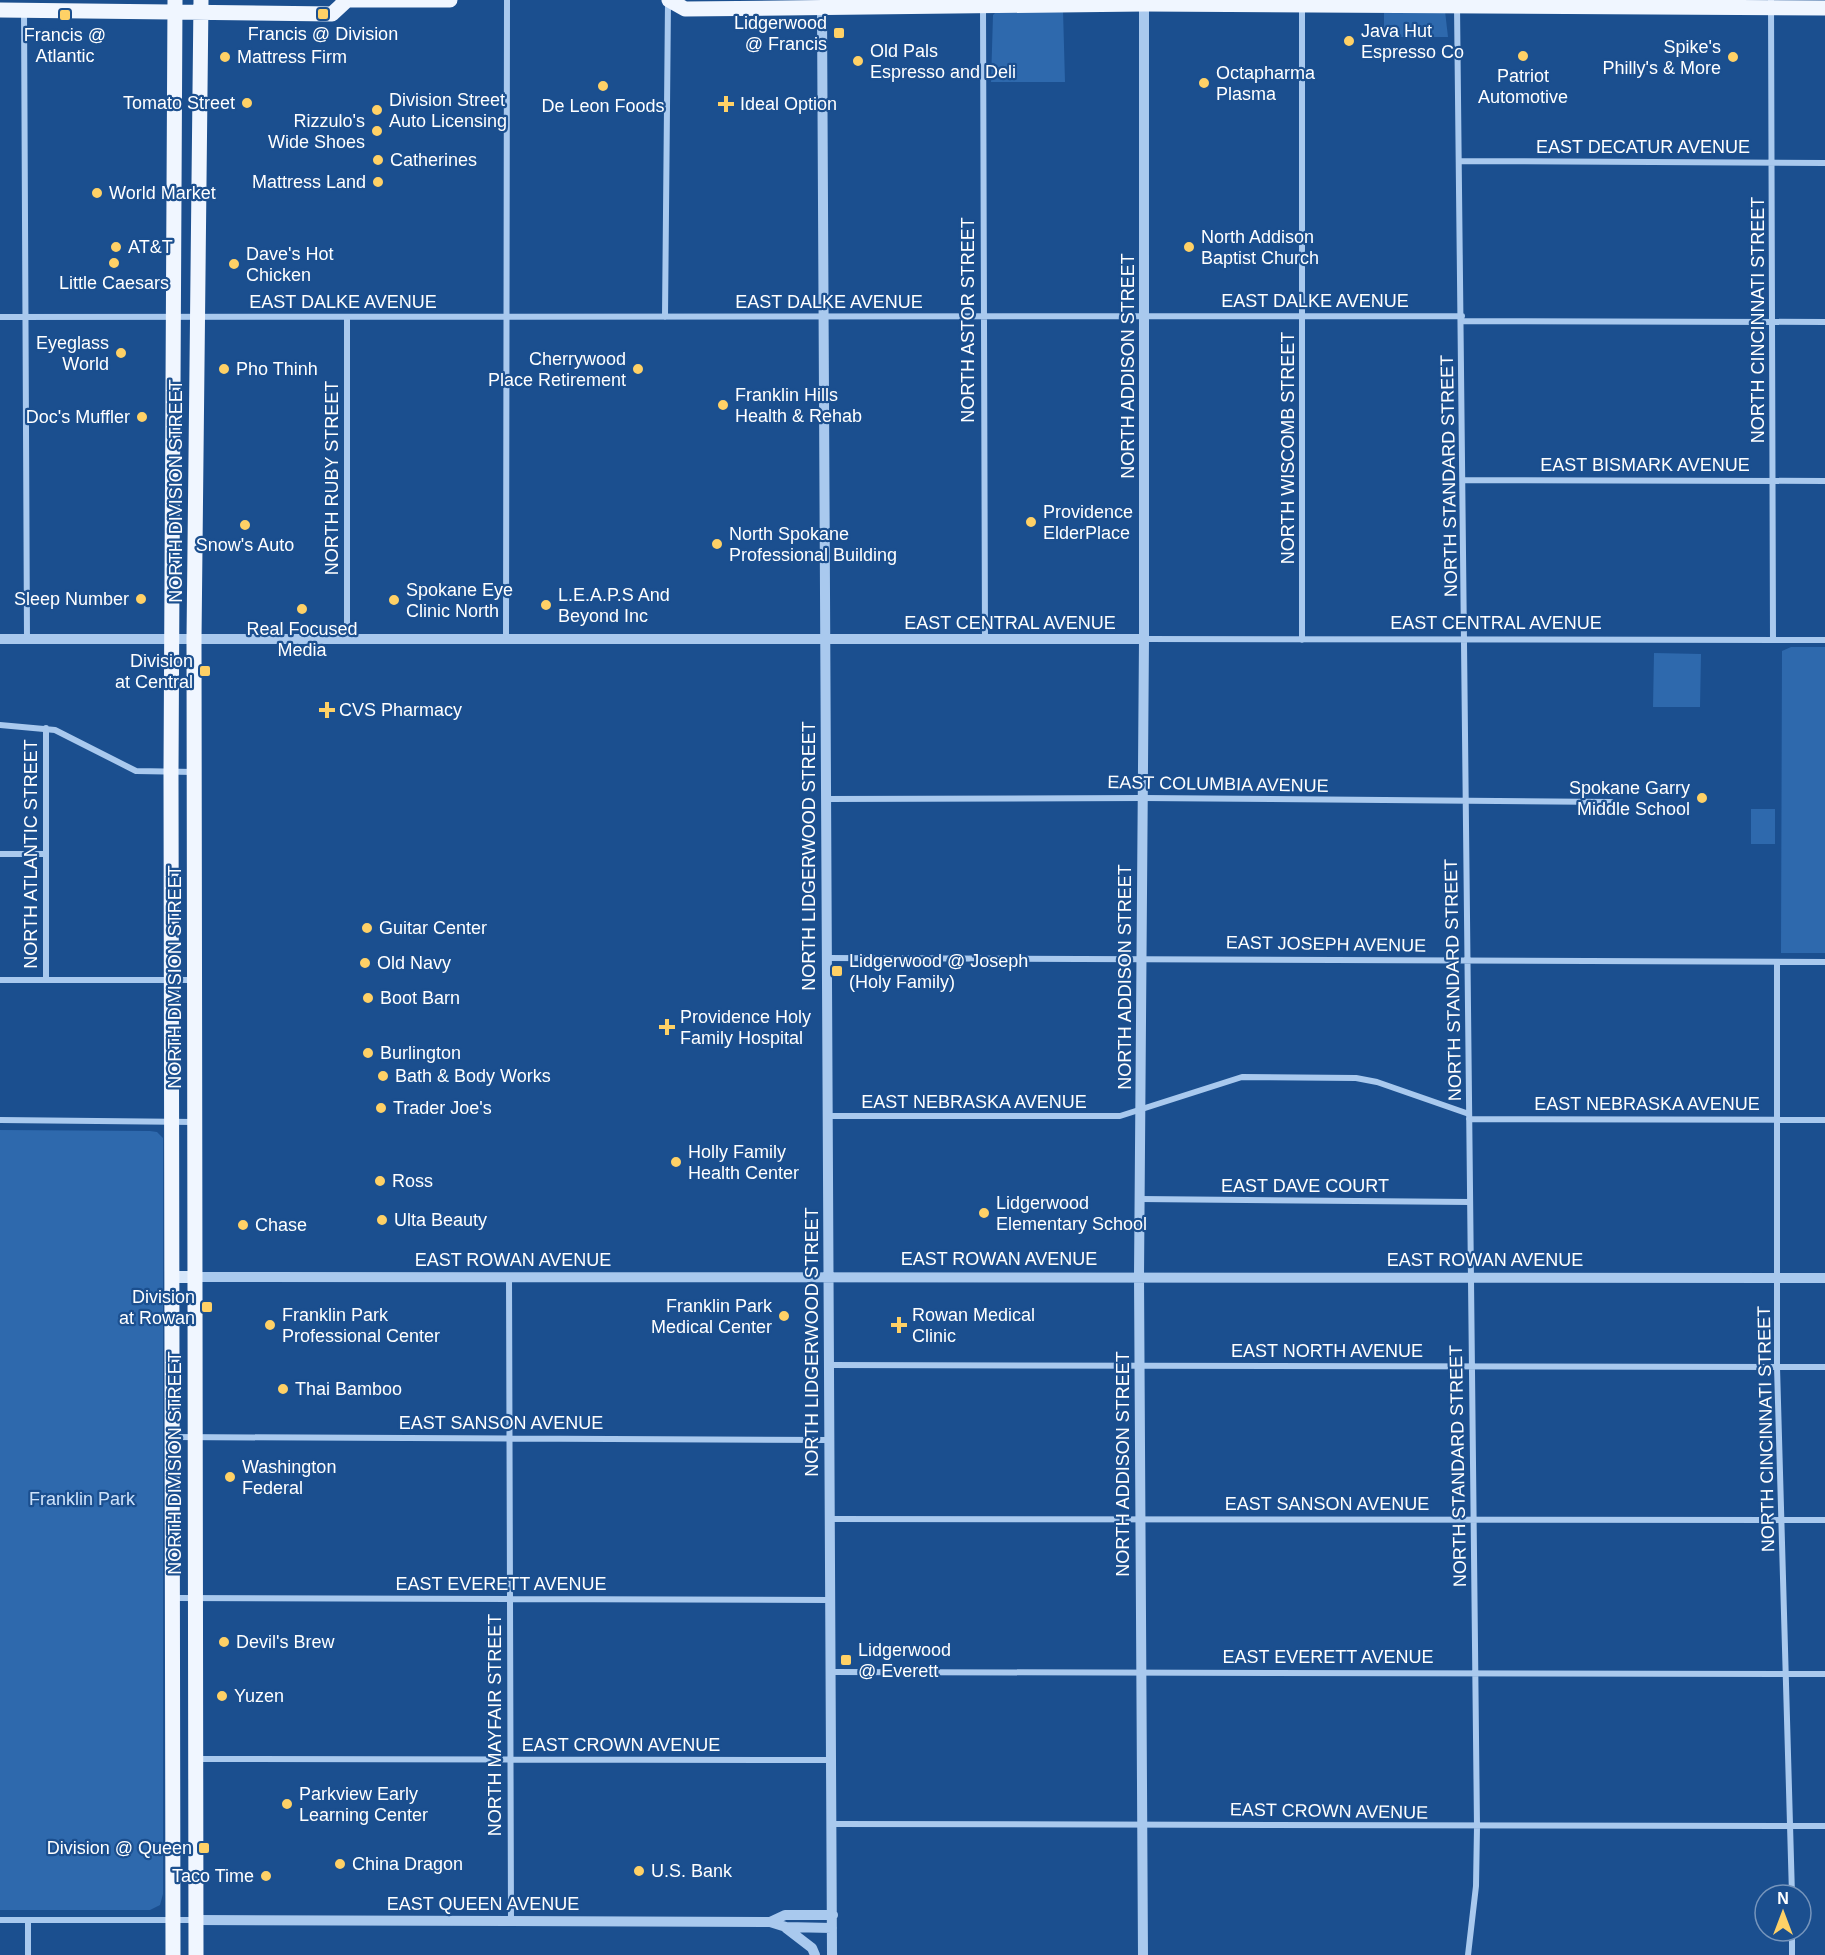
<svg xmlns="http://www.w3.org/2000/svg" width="1825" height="1955" viewBox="0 0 1825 1955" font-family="Arial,sans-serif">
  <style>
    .green { fill: #2e69ad }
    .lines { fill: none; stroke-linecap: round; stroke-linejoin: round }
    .minor { stroke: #a9c9ee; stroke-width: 6 }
    .tertiary { stroke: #a9c9ee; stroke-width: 10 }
    .secondary { stroke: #d6e6fa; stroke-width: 12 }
    .primary { stroke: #f0f6ff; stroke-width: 15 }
    .poi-dot { fill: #ffd166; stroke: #1b4f8f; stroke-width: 2 }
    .labels { text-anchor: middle; stroke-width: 4.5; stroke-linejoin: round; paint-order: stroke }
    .poi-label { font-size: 18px; fill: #fff; stroke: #1b4f8f; text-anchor: start }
    .street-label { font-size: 18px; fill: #fff; stroke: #1b4f8f }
    .park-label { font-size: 18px; fill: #cfe3fa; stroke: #1b4f8f }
  </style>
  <rect width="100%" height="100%" fill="#1b4f8f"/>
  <path class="green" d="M 1063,10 L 1065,82 L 991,82 L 993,15 L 996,12 Z
    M 1384,11 L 1445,11 L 1448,37 L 1384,37 Z
    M 1791,647 L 1825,647 L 1825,953 L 1781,953 L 1782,651 Z
    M 1654,653 L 1701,654 L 1700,707 L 1653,707 Z
    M 1751,809 L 1775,809 L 1775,844 L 1751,844 Z
    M 0,1130 L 150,1131 L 157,1132 L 163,1138 L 163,1894 L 160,1905 L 150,1910 L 0,1910 Z"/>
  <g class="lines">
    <path class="minor" d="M 1771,0 L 1773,640
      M 1457,6 L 1477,1827 L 1476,1886 L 1468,1955
      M 983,7 L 985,639
      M 24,10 L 27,639
      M 1461,161 L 1825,163
      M 0,317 L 1462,316
      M 665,317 L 668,2
      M 1462,321 L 1825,322
      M 1464,480 L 1825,481
      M 347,639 L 347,317
      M 506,639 L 507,0
      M 1144,639 L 1825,640
      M 1302,640 L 1302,4
      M 0,725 L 55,730 L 136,771 L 194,772
      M 46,728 L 46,980
      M 825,799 L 1143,798 L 1611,802
      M 0,854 L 46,854
      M 826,958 L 1825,962
      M 1777,962 L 1777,1367 L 1792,1895
      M 0,980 L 194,980
      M 827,1116 L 1120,1116 L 1242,1077 L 1356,1078 L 1377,1082 L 1469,1114
      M 1469,1119 L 1825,1120
      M 0,1120 L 194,1122
      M 1140,1199 L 1470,1202
      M 509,1277 L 511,1921
      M 829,1365 L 1825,1367
      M 173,1437 L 829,1440
      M 830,1519 L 1825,1520
      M 174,1598 L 830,1600
      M 831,1672 L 1825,1674
      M 195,1759 L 832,1760
      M 832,1824 L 1825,1826
      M 0,1920 L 195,1920
      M 1792,1931 L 1792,1955
      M 28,1955 L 28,1920"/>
    <path class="tertiary" d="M 822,9 L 832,1955
      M 0,639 L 1144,639
      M 195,1277 L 1825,1278
      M 195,1920 L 770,1922 L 786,1927 L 832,1928
      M 770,1922 L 785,1915 L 833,1915
      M 786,1928 L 812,1948 L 815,1955
      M 1143,1955 L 1139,1276 L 1144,639 L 1144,0"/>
    <path class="secondary" d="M 172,1277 L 195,1277"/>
    <path class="primary" d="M 343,0 L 450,0
      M 669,0 L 685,9 L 1144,4 L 1825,8
      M 0,10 L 332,14 L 346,1
      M 173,1955 L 171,772 L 175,0
      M 196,1955 L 194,639 L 201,0"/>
  </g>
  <g class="poi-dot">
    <rect x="317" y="8" width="12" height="12" rx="3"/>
    <rect x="59" y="9" width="12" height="12" rx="3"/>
    <rect x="833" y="27" width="12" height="12" rx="3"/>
    <circle cx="1349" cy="41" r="6"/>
    <circle cx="1523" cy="56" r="6"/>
    <circle cx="225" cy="57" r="6"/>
    <circle cx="1733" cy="57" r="6"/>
    <circle cx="858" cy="61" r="6"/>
    <circle cx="1204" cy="83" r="6"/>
    <circle cx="603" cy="86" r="6"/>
    <circle cx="247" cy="103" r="6"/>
    <path d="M723 95h6v6h6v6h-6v6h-6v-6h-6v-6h6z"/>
    <circle cx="377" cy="110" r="6"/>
    <circle cx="377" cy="131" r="6"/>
    <circle cx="378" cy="160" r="6"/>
    <circle cx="378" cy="182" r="6"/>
    <circle cx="97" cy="193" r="6"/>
    <circle cx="116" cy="247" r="6"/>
    <circle cx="1189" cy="247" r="6"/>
    <circle cx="114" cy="263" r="6"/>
    <circle cx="234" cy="264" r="6"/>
    <circle cx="121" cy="353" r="6"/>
    <circle cx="224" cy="369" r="6"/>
    <circle cx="638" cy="369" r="6"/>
    <circle cx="723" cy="405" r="6"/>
    <circle cx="142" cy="417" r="6"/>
    <circle cx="1031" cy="522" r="6"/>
    <circle cx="245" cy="525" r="6"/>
    <circle cx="717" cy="544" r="6"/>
    <circle cx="141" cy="599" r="6"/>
    <circle cx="394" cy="600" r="6"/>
    <circle cx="546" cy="605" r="6"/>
    <circle cx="302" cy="609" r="6"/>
    <rect x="199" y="665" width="12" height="12" rx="3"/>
    <path d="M324 701h6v6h6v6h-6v6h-6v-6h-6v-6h6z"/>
    <circle cx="1702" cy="798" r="6"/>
    <circle cx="367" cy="928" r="6"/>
    <circle cx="365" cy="963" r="6"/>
    <rect x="831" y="965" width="12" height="12" rx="3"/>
    <circle cx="368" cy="998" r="6"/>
    <path d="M664 1018h6v6h6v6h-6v6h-6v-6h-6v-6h6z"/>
    <circle cx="368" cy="1053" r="6"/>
    <circle cx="383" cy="1076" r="6"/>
    <circle cx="381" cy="1108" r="6"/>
    <circle cx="676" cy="1162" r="6"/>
    <circle cx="380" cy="1181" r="6"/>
    <circle cx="984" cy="1213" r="6"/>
    <circle cx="382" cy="1220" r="6"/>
    <circle cx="243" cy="1225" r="6"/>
    <rect x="201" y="1301" width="12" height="12" rx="3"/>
    <circle cx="784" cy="1316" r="6"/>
    <circle cx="270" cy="1325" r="6"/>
    <path d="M896 1316h6v6h6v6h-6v6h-6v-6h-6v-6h6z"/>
    <circle cx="283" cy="1389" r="6"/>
    <circle cx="230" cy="1477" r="6"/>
    <circle cx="224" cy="1642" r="6"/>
    <rect x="840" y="1654" width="12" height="12" rx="3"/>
    <circle cx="222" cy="1696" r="6"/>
    <circle cx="287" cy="1804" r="6"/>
    <rect x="198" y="1842" width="12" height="12" rx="3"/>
    <circle cx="340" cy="1864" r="6"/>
    <circle cx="639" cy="1871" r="6"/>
    <circle cx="266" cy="1876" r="6"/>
  </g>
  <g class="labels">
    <g class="poi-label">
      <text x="827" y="29" text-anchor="end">Lidgerwood<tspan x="827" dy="21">@ Francis</tspan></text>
      <text x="1361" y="37">Java Hut<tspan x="1361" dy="21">Espresso Co</tspan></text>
      <text x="323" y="40" text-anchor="middle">Francis @ Division</text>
      <text x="65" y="41" text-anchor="middle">Francis @<tspan x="65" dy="21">Atlantic</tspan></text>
      <text x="1721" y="53" text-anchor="end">Spike's<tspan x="1721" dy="21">Philly's &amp; More</tspan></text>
      <text x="870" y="57">Old Pals<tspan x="870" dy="21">Espresso and Deli</tspan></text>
      <text x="237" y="63">Mattress Firm</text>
      <text x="1216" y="79">Octapharma<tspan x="1216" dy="21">Plasma</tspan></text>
      <text x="1523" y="82" text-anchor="middle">Patriot<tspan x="1523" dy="21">Automotive</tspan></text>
      <text x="389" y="106">Division Street<tspan x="389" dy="21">Auto Licensing</tspan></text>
      <text x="235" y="109" text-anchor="end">Tomato Street</text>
      <text x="740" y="110">Ideal Option</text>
      <text x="603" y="112" text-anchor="middle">De Leon Foods</text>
      <text x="365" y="127" text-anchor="end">Rizzulo's<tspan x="365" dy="21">Wide Shoes</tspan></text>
      <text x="390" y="166">Catherines</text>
      <text x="366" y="188" text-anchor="end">Mattress Land</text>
      <text x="109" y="199">World Market</text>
      <text x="1201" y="243">North Addison<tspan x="1201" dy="21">Baptist Church</tspan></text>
      <text x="128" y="253">AT&amp;T</text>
      <text x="246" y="260">Dave's Hot<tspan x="246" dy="21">Chicken</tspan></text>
      <text x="114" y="289" text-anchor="middle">Little Caesars</text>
      <text x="109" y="349" text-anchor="end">Eyeglass<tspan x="109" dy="21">World</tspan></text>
      <text x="626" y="365" text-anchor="end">Cherrywood<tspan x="626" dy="21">Place Retirement</tspan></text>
      <text x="236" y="375">Pho Thinh</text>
      <text x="735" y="401">Franklin Hills<tspan x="735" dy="21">Health &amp; Rehab</tspan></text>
      <text x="130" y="423" text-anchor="end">Doc's Muffler</text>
      <text x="1043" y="518">Providence<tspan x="1043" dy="21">ElderPlace</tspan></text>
      <text x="729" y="540">North Spokane<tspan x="729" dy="21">Professional Building</tspan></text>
      <text x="245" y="551" text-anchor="middle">Snow's Auto</text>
      <text x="406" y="596">Spokane Eye<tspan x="406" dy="21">Clinic North</tspan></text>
      <text x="558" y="601">L.E.A.P.S And<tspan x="558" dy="21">Beyond Inc</tspan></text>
      <text x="129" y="605" text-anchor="end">Sleep Number</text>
      <text x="302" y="635" text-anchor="middle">Real Focused<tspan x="302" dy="21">Media</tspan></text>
      <text x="193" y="667" text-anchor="end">Division<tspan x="193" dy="21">at Central</tspan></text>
      <text x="339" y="716">CVS Pharmacy</text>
      <text x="1690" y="794" text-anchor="end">Spokane Garry<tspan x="1690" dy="21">Middle School</tspan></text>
      <text x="379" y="934">Guitar Center</text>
      <text x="849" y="967">Lidgerwood @ Joseph<tspan x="849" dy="21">(Holy Family)</tspan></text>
      <text x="377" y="969">Old Navy</text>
      <text x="380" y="1004">Boot Barn</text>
      <text x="680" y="1023">Providence Holy<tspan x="680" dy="21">Family Hospital</tspan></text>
      <text x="380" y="1059">Burlington</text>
      <text x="395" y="1082">Bath &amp; Body Works</text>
      <text x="393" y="1114">Trader Joe's</text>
      <text x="688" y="1158">Holly Family<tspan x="688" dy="21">Health Center</tspan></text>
      <text x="392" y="1187">Ross</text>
      <text x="996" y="1209">Lidgerwood<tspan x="996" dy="21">Elementary School</tspan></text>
      <text x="394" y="1226">Ulta Beauty</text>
      <text x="255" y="1231">Chase</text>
      <text x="195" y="1303" text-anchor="end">Division<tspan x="195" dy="21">at Rowan</tspan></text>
      <text x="772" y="1312" text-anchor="end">Franklin Park<tspan x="772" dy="21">Medical Center</tspan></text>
      <text x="282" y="1321">Franklin Park<tspan x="282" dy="21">Professional Center</tspan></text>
      <text x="912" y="1321">Rowan Medical<tspan x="912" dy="21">Clinic</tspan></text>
      <text x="295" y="1395">Thai Bamboo</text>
      <text x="242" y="1473">Washington<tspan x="242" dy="21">Federal</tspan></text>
      <text x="236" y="1648">Devil's Brew</text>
      <text x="858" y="1656">Lidgerwood<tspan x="858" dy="21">@ Everett</tspan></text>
      <text x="234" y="1702">Yuzen</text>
      <text x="299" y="1800">Parkview Early<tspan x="299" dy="21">Learning Center</tspan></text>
      <text x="192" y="1854" text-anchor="end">Division @ Queen</text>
      <text x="352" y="1870">China Dragon</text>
      <text x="651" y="1877">U.S. Bank</text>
      <text x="254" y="1882" text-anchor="end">Taco Time</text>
    </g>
    <g class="street-label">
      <text x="1643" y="153">EAST DECATUR AVENUE</text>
      <text x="1315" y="307">EAST DALKE AVENUE</text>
      <text x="343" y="308">EAST DALKE AVENUE</text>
      <text x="829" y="308">EAST DALKE AVENUE</text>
      <text transform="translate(968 320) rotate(-90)" y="6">NORTH ASTOR STREET</text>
      <text transform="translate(1758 320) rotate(-90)" y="6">NORTH CINCINNATI STREET</text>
      <text transform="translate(1128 366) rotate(-90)" y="6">NORTH ADDISON STREET</text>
      <text transform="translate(1288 448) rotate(-90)" y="6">NORTH WISCOMB STREET</text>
      <text x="1645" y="471">EAST BISMARK AVENUE</text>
      <text transform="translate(1449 476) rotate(-91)" y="6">NORTH STANDARD STREET</text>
      <text transform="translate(332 478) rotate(-90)" y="6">NORTH RUBY STREET</text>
      <text transform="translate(176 491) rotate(-90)" y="6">NORTH DIVISION STREET</text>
      <text x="1010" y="629">EAST CENTRAL AVENUE</text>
      <text x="1496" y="629">EAST CENTRAL AVENUE</text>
      <text transform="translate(1218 784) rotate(1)" y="6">EAST COLUMBIA AVENUE</text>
      <text transform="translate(31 854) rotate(-90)" y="6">NORTH ATLANTIC STREET</text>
      <text transform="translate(809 856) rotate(-90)" y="6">NORTH LIDGERWOOD STREET</text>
      <text transform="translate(1326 944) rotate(1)" y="6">EAST JOSEPH AVENUE</text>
      <text transform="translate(175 977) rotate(-90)" y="6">NORTH DIVISION STREET</text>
      <text transform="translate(1125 977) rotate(-90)" y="6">NORTH ADDISON STREET</text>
      <text transform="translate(1453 980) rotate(-91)" y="6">NORTH STANDARD STREET</text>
      <text x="974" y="1108">EAST NEBRASKA AVENUE</text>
      <text x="1647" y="1110">EAST NEBRASKA AVENUE</text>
      <text x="1305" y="1192">EAST DAVE COURT</text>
      <text x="999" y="1265">EAST ROWAN AVENUE</text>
      <text x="513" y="1266">EAST ROWAN AVENUE</text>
      <text x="1485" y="1266">EAST ROWAN AVENUE</text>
      <text transform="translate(812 1342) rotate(-90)" y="6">NORTH LIDGERWOOD STREET</text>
      <text x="1327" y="1357">EAST NORTH AVENUE</text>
      <text x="501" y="1429">EAST SANSON AVENUE</text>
      <text transform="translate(1766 1429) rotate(-91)" y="6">NORTH CINCINNATI STREET</text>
      <text transform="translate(175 1463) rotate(-90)" y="6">NORTH DIVISION STREET</text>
      <text transform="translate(1123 1464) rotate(-90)" y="6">NORTH ADDISON STREET</text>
      <text transform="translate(1458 1466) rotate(-91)" y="6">NORTH STANDARD STREET</text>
      <text x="1327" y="1510">EAST SANSON AVENUE</text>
      <text x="501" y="1590">EAST EVERETT AVENUE</text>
      <text x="1328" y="1663">EAST EVERETT AVENUE</text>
      <text transform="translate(495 1725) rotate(-90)" y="6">NORTH MAYFAIR STREET</text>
      <text x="621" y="1751">EAST CROWN AVENUE</text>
      <text transform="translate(1329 1811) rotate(1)" y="6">EAST CROWN AVENUE</text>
      <text x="483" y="1910">EAST QUEEN AVENUE</text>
    </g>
    <g class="park-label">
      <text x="82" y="1505">Franklin Park</text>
    </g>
  </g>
  <g transform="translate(1783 1913)"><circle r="28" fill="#1b4f8f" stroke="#7695bc" stroke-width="1.5"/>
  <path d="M0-4.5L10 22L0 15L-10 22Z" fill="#ffd166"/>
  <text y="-9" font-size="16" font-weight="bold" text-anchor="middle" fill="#ffffff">N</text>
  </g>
</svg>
